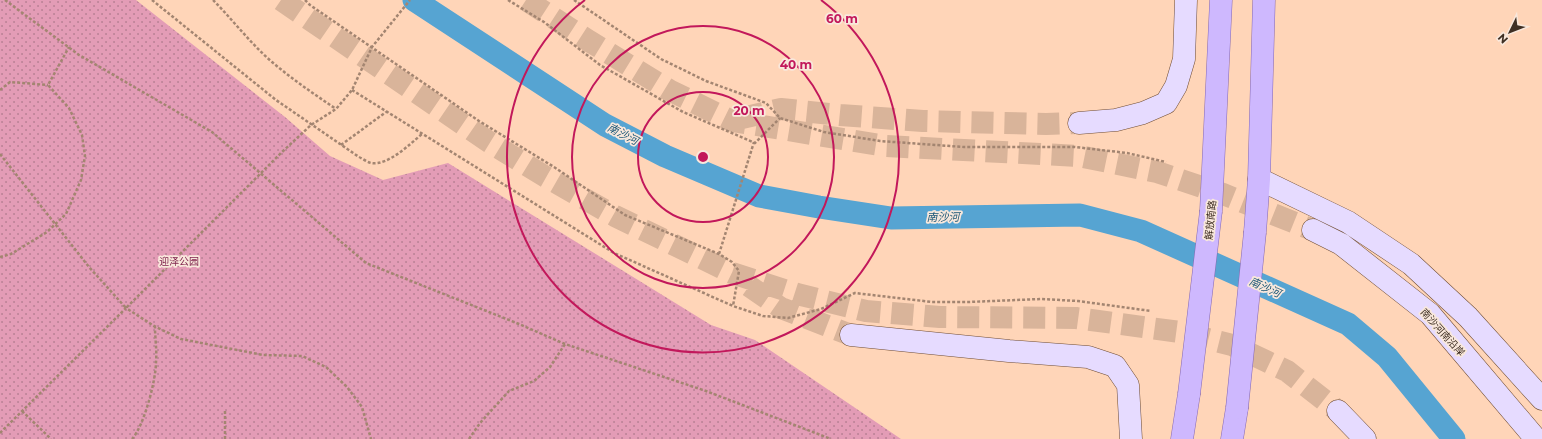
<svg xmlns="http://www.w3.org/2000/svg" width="1542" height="439" viewBox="0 0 1542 439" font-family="Montserrat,'Noto Sans SC',sans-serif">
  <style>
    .park { fill: url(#park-dots) }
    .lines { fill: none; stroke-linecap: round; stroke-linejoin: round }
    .canal { stroke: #56a4d2; stroke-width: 23 }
    .secondary-tunnel { stroke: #d9b49a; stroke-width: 22; stroke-dasharray: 22 11; stroke-linecap: butt }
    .secondary-casing { stroke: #704d33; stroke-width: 23 }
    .primary-casing { stroke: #8669b1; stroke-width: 23 }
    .path { stroke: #a38571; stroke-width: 2.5; stroke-dasharray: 3 2; stroke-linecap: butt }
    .secondary { stroke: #e6dbff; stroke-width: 22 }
    .primary { stroke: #ceb8fe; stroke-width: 22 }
    .primary-bridge-casing { stroke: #8669b1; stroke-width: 23; stroke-linecap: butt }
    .primary-bridge { stroke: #ceb8fe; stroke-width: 22 }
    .ring { fill: none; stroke: #c2185b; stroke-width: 2 }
    .labels { text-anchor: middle; stroke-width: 3.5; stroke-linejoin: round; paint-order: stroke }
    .street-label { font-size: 10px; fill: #3f2f23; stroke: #f9e8dc }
    .park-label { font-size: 10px; fill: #7c1f4a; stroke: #f9e8dc }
    .water-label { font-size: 11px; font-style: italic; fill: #1a5676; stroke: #f9e8dc }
    .centre { fill: #c2185b; stroke: #f9e8dc; stroke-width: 2 }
    .ring-label { font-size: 12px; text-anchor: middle; font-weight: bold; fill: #c2185b; stroke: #f9e8dc; stroke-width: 3.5; stroke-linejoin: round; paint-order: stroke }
  </style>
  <defs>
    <pattern id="park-dots" width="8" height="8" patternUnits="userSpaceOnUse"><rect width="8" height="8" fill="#e39cb6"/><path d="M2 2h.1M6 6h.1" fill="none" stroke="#b98094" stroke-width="1.8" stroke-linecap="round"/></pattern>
  </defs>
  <rect width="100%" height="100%" fill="#ffd5b8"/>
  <path class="park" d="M 0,0 L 136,0 L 285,117 L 330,156 L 383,180 L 448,163 L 711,325 L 755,340 L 901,439 L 0,439 Z"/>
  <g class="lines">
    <path class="canal" d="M 414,0 L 605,125 L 665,156 L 759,196 L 819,207 L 891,218 L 1080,215 L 1141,231 L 1348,324 L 1387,357 L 1454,439"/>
    <path class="secondary-tunnel" d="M 281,0 L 489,142 L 546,177 L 615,216 L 732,273 L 797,294 L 866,311 L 940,317 L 1076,318 L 1180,332 L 1232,345 L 1287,371 L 1338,411
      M 526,0 L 589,41 L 669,90 L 732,121 L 886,146 L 1079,156 L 1157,172 L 1223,194 L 1313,230
      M 742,118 L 781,109 L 840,115 L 923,121 L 1046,124 L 1079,123
      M 749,286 L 781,308 L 851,335"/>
    <defs>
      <path id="secondary" d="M 1079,123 L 1116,120 L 1143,113 L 1166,103 L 1176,86 L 1184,59 L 1186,0
        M 1259,179 L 1348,222 L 1411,264 L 1468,317 L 1542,399
        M 1313,230 L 1341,244 L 1430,314 L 1536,439
        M 851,335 L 1009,351 L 1088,357 L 1115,366 L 1128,385 L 1131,439
        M 1338,411 L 1365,439"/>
      <path id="primary" d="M 1211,211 L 1221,0
        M 1255,232 L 1259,179 L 1264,0
        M 1182,439 L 1189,394
        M 1232,439 L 1237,408"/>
    </defs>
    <use href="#secondary" class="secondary-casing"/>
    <use href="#primary" class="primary-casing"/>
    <path class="path" d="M 5,0 L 79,55 L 212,132 L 366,263 L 519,324 L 565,344 L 706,391 L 831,439
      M 152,0 L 276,100 L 359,157 C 363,159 367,162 371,163 C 388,166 410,144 422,134
      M 213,0 C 233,20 250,43 272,62 C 292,79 314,94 336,109
      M 305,0 L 310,5 L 479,121 L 554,167 L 625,215 L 719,254 L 732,262 L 739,271 L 733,306
      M 508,0 L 544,22 L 600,65 L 683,112 L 755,143 L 780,118
      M 574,0 L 661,59 L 706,81 L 766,103 L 780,118 L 824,132 L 880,141 L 964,147 L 1075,147 L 1127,153 L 1166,162
      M 0,90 L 10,82 L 48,85
      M 352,90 L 614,253 L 733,306 L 763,316 L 788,318 L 821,309 L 855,293 L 932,302 L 968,302 L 1041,299 L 1078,301 L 1151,311
      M 341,145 L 386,112
      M 0,154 L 89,267 L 126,308 L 282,152 L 311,125 L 336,109 L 352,90 L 372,47 L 410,0
      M 719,254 L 754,142
      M 0,257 L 11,254 L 47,232 L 66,214 L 81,180 L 85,156 L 82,135 L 69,108 L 48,85 L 69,47
      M 22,411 L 51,439
      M 0,433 L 126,308 L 154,326 L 181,339 L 263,355 L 302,356 L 326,367 L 347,387 L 362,407 L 371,439
      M 132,439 C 144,426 156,380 156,362 C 157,350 155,338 155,327
      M 225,439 L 225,409
      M 469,439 L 480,423 L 509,391 L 534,381 L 550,367 L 565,344"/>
    <use href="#secondary" class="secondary"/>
    <use href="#primary" class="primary"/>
    <defs>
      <path id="primary-bridge" d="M 1189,394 L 1211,211
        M 1237,408 L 1255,232"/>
    </defs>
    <use href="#primary-bridge" class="primary-bridge-casing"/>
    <use href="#primary-bridge" class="primary-bridge"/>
  </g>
  <g class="ring">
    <circle cx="703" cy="157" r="65"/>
    <circle cx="703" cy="157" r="131"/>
    <path d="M821 0A196 196 0 1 1 585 0"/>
  </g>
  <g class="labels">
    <g class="street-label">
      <text transform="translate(1210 220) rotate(-84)" y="4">解放南路</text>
      <text transform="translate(1443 332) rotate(48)" y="4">南沙河南沿岸</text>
    </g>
    <g class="park-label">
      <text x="179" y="265">迎泽公园</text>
    </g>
    <g class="water-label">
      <text transform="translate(623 134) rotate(27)" y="4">南沙河</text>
      <text transform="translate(943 217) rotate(-1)" y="4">南沙河</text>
      <text transform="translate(1265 287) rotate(24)" y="4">南沙河</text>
    </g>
  </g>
  <circle cx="703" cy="157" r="6" class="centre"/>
  <g class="ring-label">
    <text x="842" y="23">60 m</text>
    <text x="796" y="69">40 m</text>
    <text x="749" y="115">20 m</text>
  </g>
  <g transform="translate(1510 32) rotate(227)" stroke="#f9e8dc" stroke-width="3" paint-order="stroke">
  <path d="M0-3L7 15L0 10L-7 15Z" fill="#3f2f23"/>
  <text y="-6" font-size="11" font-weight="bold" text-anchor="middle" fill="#3f2f23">N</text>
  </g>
</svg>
